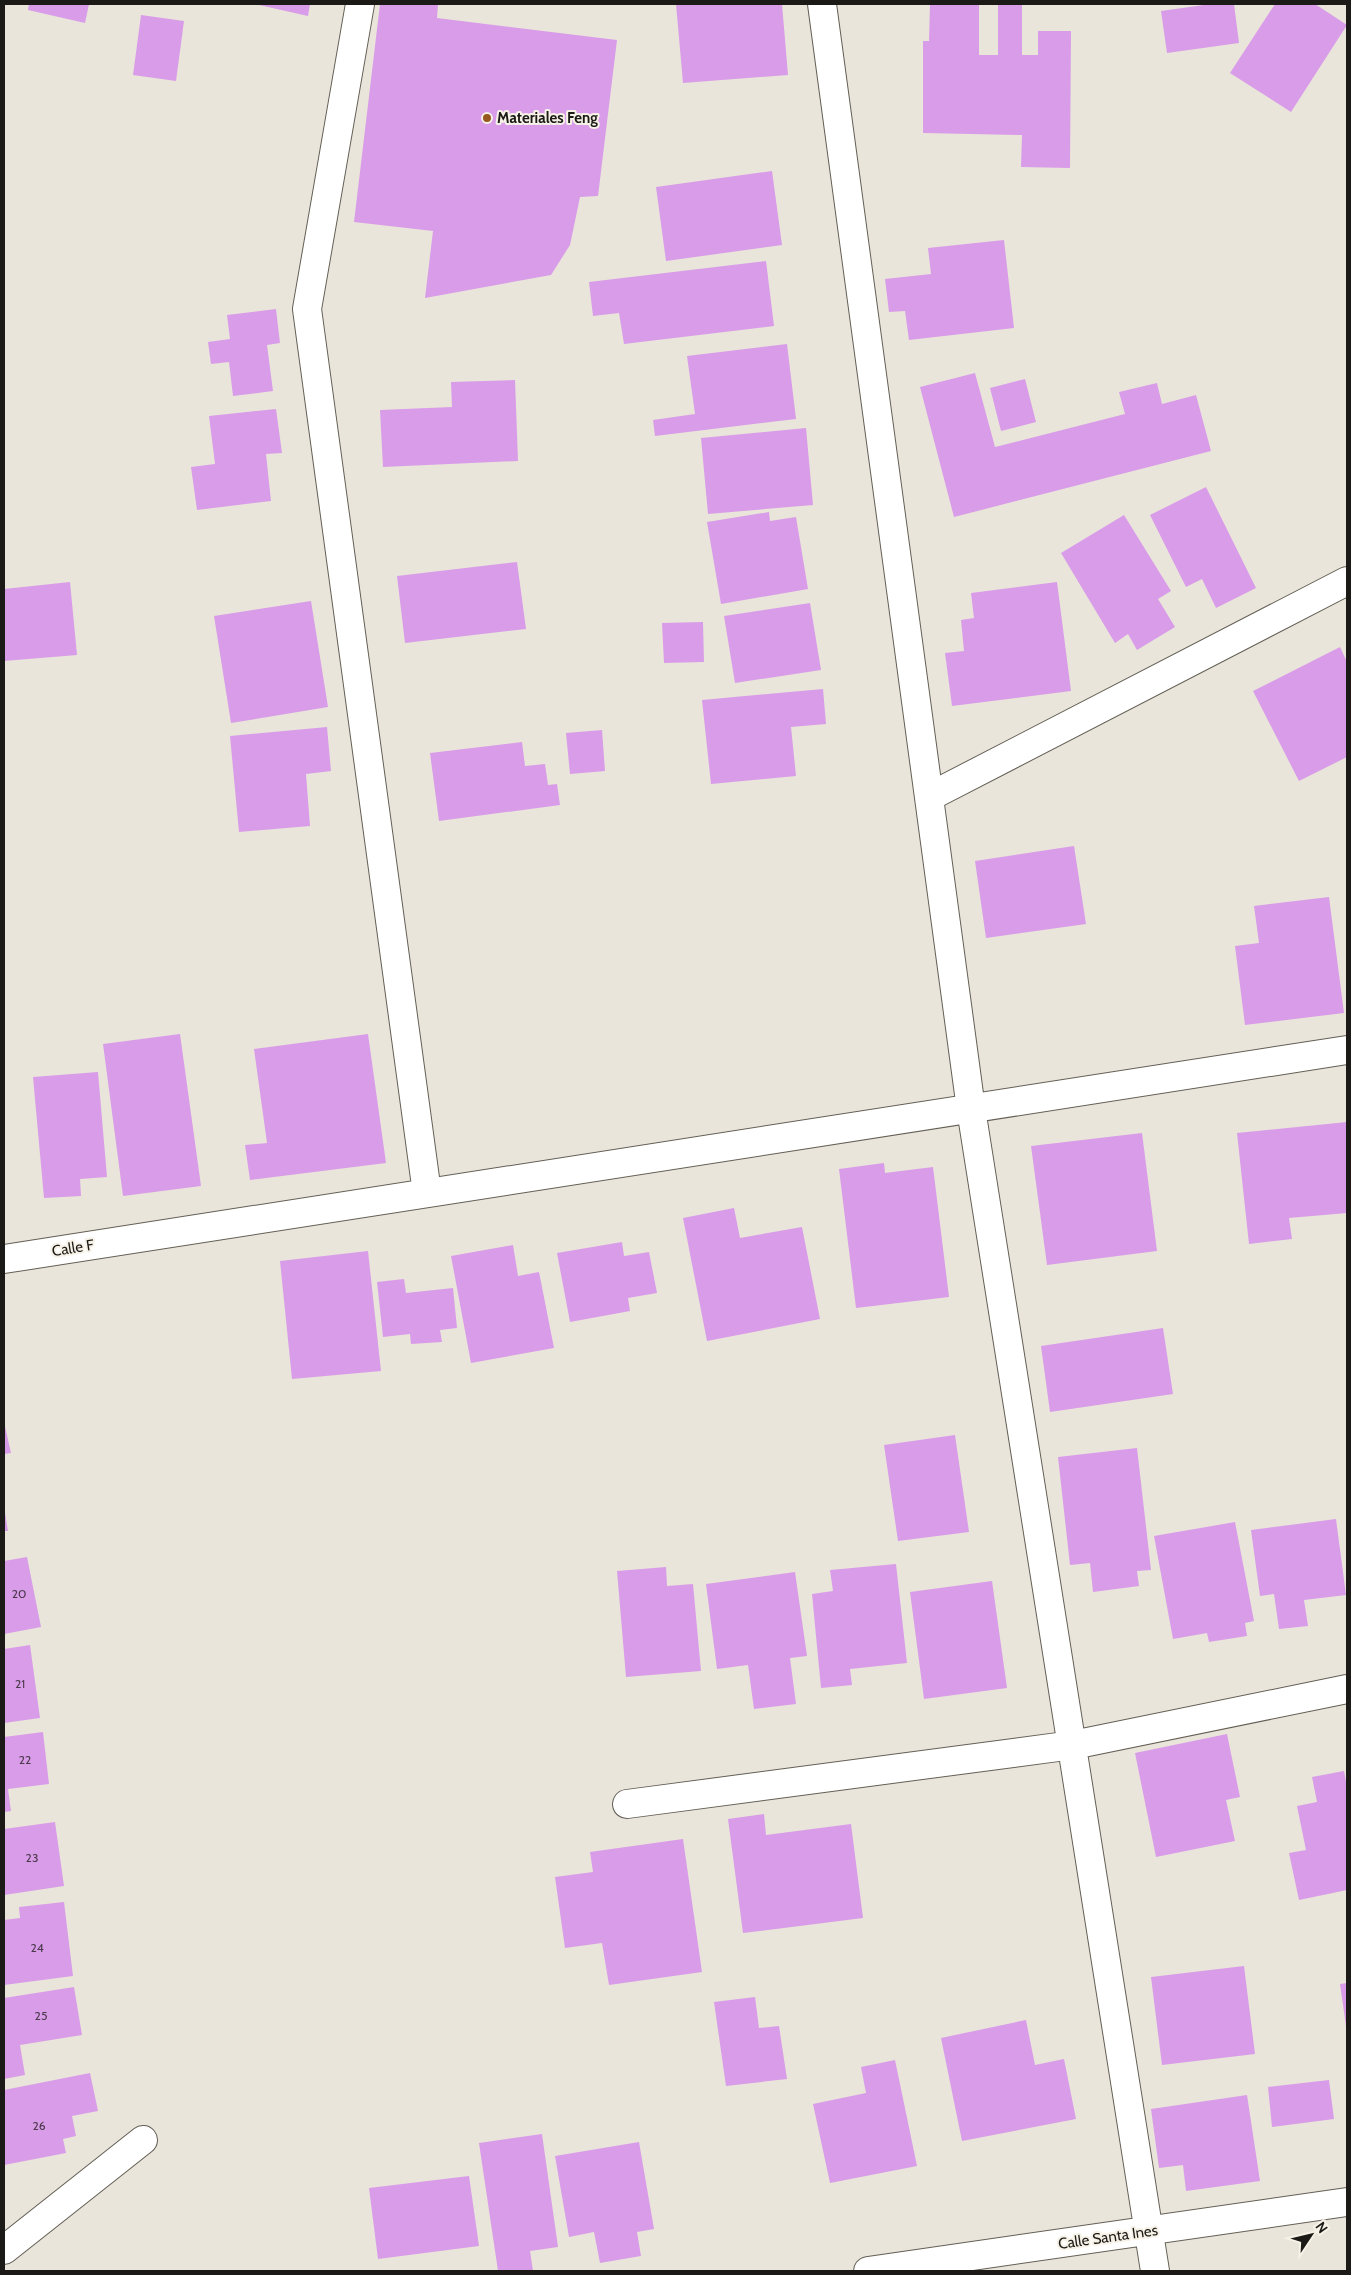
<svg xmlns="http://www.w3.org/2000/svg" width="1351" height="2275" viewBox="0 0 1351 2275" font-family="Cabin,sans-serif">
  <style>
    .building { fill: #d99ce9 }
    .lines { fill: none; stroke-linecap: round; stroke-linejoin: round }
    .street-casing { stroke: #635f55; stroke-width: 30 }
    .street { stroke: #fff; stroke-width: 28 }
    .poi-dot { fill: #96581d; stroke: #f7f2e7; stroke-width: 2 }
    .labels { text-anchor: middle; stroke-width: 4; stroke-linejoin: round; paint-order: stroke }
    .number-label { font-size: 12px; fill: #4a3a4b }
    .poi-label { font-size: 15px; font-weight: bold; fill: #1b1a16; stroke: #f7f2e7; text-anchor: start }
    .street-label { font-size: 15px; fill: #1b1a16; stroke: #f7f2e7 }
  </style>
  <rect width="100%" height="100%" fill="#e9e5da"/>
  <path class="building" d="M 29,4 L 89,4 L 85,23 L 28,10 Z
    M 259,4 L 310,4 L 308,16 L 259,5 Z
    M 380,4 L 438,4 L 437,18 L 617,40 L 598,196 L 580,197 L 570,245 L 551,275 L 425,298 L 433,231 L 354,222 Z
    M 676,4 L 782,4 L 788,75 L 683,83 Z
    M 930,4 L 979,4 L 979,55 L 998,55 L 998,4 L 1022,4 L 1022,55 L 1038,55 L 1038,31 L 1071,31 L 1070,168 L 1021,167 L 1022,135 L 923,133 L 923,41 L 929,41 Z
    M 1211,4 L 1234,4 L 1239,43 L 1167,53 L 1161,11 Z
    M 1275,4 L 1315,4 L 1347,25 L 1291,112 L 1230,73 Z
    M 141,15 L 184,21 L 176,81 L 133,75 Z
    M 772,171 L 782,245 L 666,261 L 656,187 Z
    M 1004,240 L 1014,328 L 909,340 L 905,311 L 889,312 L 885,279 L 931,274 L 928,248 Z
    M 766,261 L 774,326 L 624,344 L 619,313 L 593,316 L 589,282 Z
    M 276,309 L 280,343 L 267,345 L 273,391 L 233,396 L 229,362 L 211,364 L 208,342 L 230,339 L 227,315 Z
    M 787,344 L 796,419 L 655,436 L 653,420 L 695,414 L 687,356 Z
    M 975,373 L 995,447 L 1125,414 L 1119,392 L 1157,383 L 1162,404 L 1196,395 L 1211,451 L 954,517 L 920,387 Z
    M 1025,379 L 1036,422 L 1001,431 L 990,388 Z
    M 515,380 L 518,461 L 383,467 L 380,410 L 452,407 L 451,382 Z
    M 276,409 L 282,453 L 266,454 L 271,501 L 197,510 L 191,467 L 215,464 L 209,416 Z
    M 806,428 L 813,505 L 708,514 L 701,438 Z
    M 1206,487 L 1256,588 L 1216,608 L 1202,579 L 1186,587 L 1150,515 Z
    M 769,512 L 770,521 L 796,517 L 808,589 L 721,604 L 707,522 Z
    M 1124,515 L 1171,591 L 1158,599 L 1175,627 L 1137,650 L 1128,634 L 1115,643 L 1061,553 Z
    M 517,562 L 526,629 L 405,643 L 397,576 Z
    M 70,582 L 77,655 L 4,661 L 4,589 Z
    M 1057,582 L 1071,691 L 952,706 L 945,653 L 964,651 L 961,620 L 974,618 L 971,593 Z
    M 311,601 L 328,707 L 231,723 L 214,616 Z
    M 810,603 L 821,670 L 735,683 L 724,616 Z
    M 703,622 L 704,662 L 664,663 L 662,623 Z
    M 1340,647 L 1347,662 L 1347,757 L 1299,781 L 1253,691 Z
    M 823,689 L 826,724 L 791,727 L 796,776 L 711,784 L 702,700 Z
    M 327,727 L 331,771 L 306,774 L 310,826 L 239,832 L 230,736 Z
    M 602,730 L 605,771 L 570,774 L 566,733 Z
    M 522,742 L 525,766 L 545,764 L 548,785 L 557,784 L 560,805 L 439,821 L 430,753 Z
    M 1074,846 L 1086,924 L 986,938 L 975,861 Z
    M 1329,897 L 1344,1013 L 1245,1025 L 1235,946 L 1259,943 L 1254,906 Z
    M 180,1034 L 201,1186 L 123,1196 L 103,1044 Z
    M 368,1034 L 386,1163 L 250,1180 L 245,1145 L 267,1143 L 254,1049 Z
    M 98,1072 L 107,1177 L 80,1179 L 81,1196 L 44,1198 L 33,1077 Z
    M 1347,1122 L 1347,1213 L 1289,1218 L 1292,1239 L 1249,1244 L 1237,1133 Z
    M 1142,1133 L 1157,1251 L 1047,1265 L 1031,1146 Z
    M 884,1163 L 885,1173 L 933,1167 L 949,1297 L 856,1308 L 839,1169 Z
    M 734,1208 L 740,1238 L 802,1227 L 820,1319 L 707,1341 L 683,1218 Z
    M 622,1242 L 624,1256 L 649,1252 L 657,1293 L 628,1298 L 630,1311 L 570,1322 L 557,1253 Z
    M 513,1245 L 518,1276 L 539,1272 L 554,1348 L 471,1363 L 451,1256 Z
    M 368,1251 L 381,1371 L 292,1379 L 280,1261 Z
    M 404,1279 L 406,1293 L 453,1288 L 457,1328 L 440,1330 L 442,1342 L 411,1344 L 410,1334 L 383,1337 L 377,1282 Z
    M 1163,1328 L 1173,1394 L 1050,1412 L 1041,1346 Z
    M 4,1422 L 11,1453 L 4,1454 Z
    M 955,1435 L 969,1532 L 898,1541 L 884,1445 Z
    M 1137,1448 L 1151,1570 L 1137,1571 L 1139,1586 L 1093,1592 L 1090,1563 L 1070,1565 L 1058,1457 Z
    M 4,1507 L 8,1531 L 4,1531 Z
    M 1336,1519 L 1346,1595 L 1304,1600 L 1308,1626 L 1279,1629 L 1274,1594 L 1260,1596 L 1251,1530 Z
    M 1235,1522 L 1254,1621 L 1245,1623 L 1247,1636 L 1209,1642 L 1207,1633 L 1173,1639 L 1154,1536 Z
    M 27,1557 L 41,1627 L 4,1634 L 4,1561 Z
    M 896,1564 L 907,1663 L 850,1669 L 852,1685 L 821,1688 L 812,1594 L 833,1591 L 830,1570 Z
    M 666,1567 L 667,1586 L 693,1584 L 701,1671 L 626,1677 L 617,1571 Z
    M 795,1572 L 807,1656 L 790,1658 L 796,1704 L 754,1709 L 748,1665 L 717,1669 L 706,1584 Z
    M 992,1581 L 1007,1688 L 924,1699 L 910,1592 Z
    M 30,1645 L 40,1718 L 4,1723 L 4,1649 Z
    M 43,1732 L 49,1784 L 8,1789 L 11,1811 L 4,1812 L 4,1737 Z
    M 1227,1734 L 1240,1797 L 1226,1800 L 1235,1841 L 1156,1857 L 1135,1753 Z
    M 1344,1771 L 1347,1787 L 1347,1890 L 1299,1900 L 1289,1853 L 1306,1850 L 1297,1806 L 1317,1802 L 1312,1777 Z
    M 764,1814 L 766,1835 L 851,1824 L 863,1918 L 743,1933 L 728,1819 Z
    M 55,1822 L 64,1886 L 4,1895 L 4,1829 Z
    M 683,1839 L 702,1972 L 609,1985 L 602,1943 L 565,1948 L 555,1877 L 593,1872 L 590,1852 Z
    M 64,1902 L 73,1976 L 4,1985 L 4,1920 L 20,1918 L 19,1907 Z
    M 1244,1966 L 1255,2054 L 1162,2065 L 1151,1977 Z
    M 1347,1983 L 1347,2026 L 1346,2026 L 1340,1984 Z
    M 74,1987 L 82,2035 L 20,2045 L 25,2075 L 4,2079 L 4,1998 Z
    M 755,1997 L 759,2028 L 779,2026 L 787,2079 L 726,2086 L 714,2002 Z
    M 1026,2020 L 1035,2065 L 1064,2059 L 1076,2119 L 962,2141 L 941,2038 Z
    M 895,2060 L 917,2166 L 830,2183 L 813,2104 L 866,2093 L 861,2067 Z
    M 90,2073 L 98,2111 L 72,2116 L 76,2136 L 63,2139 L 66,2153 L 4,2165 L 4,2090 Z
    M 1329,2080 L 1334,2119 L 1272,2127 L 1268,2087 Z
    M 1247,2095 L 1260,2181 L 1186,2191 L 1183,2165 L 1159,2168 L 1151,2109 Z
    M 542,2134 L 558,2247 L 530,2251 L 533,2271 L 498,2271 L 479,2143 Z
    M 639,2142 L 654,2229 L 637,2232 L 641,2256 L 600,2263 L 594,2232 L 569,2237 L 555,2156 Z
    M 469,2176 L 479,2246 L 378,2259 L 369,2188 Z"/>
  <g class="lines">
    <defs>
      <path id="street" d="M 360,4 L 307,309 L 427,1193
        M 822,4 L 971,1109 L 1155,2271
        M 929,797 L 1347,581
        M 4,1259 L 1347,1050
        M 627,1804 L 1073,1745 L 1347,1689
        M 4,2250 L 143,2140
        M 868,2271 L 1347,2202"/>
    </defs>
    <use href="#street" class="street-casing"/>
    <use href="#street" class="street"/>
  </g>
  <circle class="poi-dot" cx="487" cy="118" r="5"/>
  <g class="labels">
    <g class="number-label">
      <text x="19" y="1598">20</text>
      <text x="20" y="1688">21</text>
      <text x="25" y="1764">22</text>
      <text x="32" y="1862">23</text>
      <text x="37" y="1952">24</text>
      <text x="41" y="2020">25</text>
      <text x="39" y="2130">26</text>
    </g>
    <g class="poi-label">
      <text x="497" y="123">Materiales Feng</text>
    </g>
    <g class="street-label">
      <text transform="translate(73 1248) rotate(-9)" y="5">Calle F</text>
      <text transform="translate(1108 2237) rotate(-8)" y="5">Calle Santa Ines</text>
    </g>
  </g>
  <rect width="1351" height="2275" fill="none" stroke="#1b1a16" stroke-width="10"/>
  <g transform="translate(1311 2235) rotate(55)" stroke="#f7f2e7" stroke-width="4" paint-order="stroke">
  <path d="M0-4L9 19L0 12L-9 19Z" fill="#1b1a16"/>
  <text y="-8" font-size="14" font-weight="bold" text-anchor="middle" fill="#1b1a16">N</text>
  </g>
</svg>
